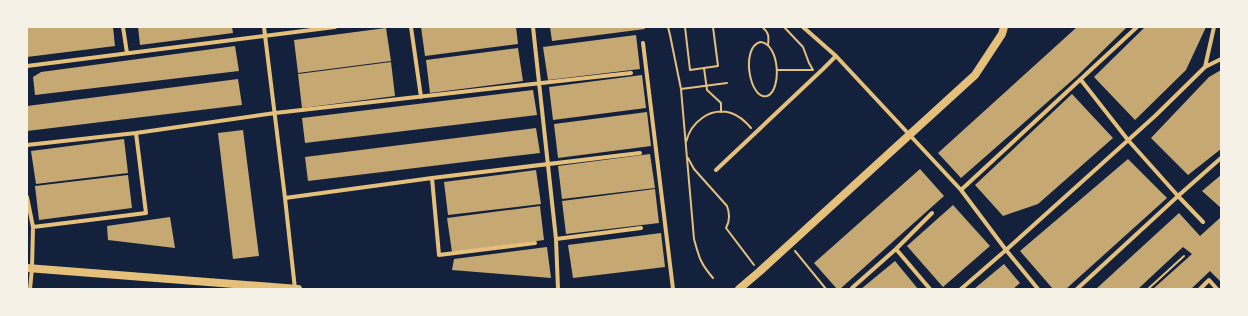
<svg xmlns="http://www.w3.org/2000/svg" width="1248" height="316" viewBox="0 0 1248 316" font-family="Lato,sans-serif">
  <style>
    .building { fill: #c6a872 }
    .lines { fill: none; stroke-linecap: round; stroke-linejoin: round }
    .path { stroke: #e5c07b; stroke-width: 2 }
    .minor { stroke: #e5c07b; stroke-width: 4 }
    .secondary { stroke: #e5c07b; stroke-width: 8 }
  </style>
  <rect width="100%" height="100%" fill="#14213d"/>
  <path class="building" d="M 27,27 L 113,27 L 115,46 L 27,57 Z
    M 138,27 L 232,27 L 233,33 L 140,45 Z
    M 421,27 L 516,27 L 518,44 L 425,56 Z
    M 550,27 L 644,27 L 645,29 L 552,41 Z
    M 1077,27 L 1127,27 L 1077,76 L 961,178 L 938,153 Z
    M 1145,27 L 1206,27 L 1186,70 L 1135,120 L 1094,77 Z
    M 386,28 L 391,61 L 298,73 L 294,40 Z
    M 636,35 L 640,69 L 548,80 L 543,47 Z
    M 235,46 L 239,71 L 35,95 L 33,77 L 41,72 Z
    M 518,48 L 523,81 L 430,93 L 426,60 Z
    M 391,62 L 395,96 L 302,108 L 298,74 Z
    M 1221,70 L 1221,149 L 1188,175 L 1151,138 L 1209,77 Z
    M 642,75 L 646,108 L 553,120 L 549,87 Z
    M 238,79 L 242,105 L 27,131 L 27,106 Z
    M 533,90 L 537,115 L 305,143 L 302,118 Z
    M 1072,94 L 1113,138 L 1038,204 L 1003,216 L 975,185 Z
    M 647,112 L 651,146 L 558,158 L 554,124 Z
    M 536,128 L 540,153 L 308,181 L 305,157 Z
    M 243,130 L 259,256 L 233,259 L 218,133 Z
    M 124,139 L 128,173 L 36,184 L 31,151 Z
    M 650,154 L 655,188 L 562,199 L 558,166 Z
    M 1128,159 L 1167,198 L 1066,289 L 1053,289 L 1020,251 Z
    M 920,169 L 944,196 L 840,289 L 837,289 L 814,263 Z
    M 536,170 L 541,204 L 448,215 L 444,182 Z
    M 128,175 L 132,208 L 39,220 L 35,186 Z
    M 1221,175 L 1221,208 L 1202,191 Z
    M 655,189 L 659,223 L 566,234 L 562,201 Z
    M 953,205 L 990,246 L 943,287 L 907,246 Z
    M 540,206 L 544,240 L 452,252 L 447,218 Z
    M 1179,213 L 1200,236 L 1221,217 L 1221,282 L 1210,271 L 1191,289 L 1153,289 L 1192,254 L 1183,247 L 1138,289 L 1096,289 Z
    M 170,217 L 175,248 L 108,240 L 107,226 Z
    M 661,233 L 665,267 L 573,278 L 568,245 Z
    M 547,247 L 551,278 L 452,270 L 454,259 Z
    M 895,261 L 918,289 L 861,289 Z
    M 1004,264 L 1020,283 L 1013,289 L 974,289 Z"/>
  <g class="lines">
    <path class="path" d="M 668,27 L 670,35 L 681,89 L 694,239 C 699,257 700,263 713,278
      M 685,27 L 690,70 L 718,66 L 713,27
      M 762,27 C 769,32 769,37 768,45
      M 784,27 L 803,47 L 809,63 L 813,70
      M 760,42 C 780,43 782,91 767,96 C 750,101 740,48 760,42 Z
      M 704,68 L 707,90 L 721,103 L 721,112
      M 777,70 L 812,70
      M 681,89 L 727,83
      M 686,142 C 691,122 710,107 731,113 C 740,116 746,122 751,128
      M 688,158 L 694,169 L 727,206 C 730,214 730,221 726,228 L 754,265
      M 795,251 L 826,289
      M 1148,289 L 1184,256"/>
    <path class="minor" d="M 123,27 L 127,53
      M 264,27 L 285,198 L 295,289
      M 411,27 L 421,97
      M 533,27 L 556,239 L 558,289
      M 803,27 L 836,56 L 961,190 L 1006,250 L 1038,289
      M 643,43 L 673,289
      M 27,66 L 335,27
      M 1205,67 L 1221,59
      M 1081,80 L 1128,140 L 1178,196 L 1203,222
      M 27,145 L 136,133 L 275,113 L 631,73
      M 716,170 L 823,69 L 836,56
      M 432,178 L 439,255 L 535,243
      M 961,190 L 1137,27
      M 27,197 L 33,227 L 32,268 L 30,289
      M 285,198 L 432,178 L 640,153
      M 33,227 L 146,213 L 136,133
      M 556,239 L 641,228
      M 896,249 L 930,289
      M 852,288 L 896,249 L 932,213
      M 961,289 L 1006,250 L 1155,116 L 1205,67 L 1214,27
      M 1077,289 L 1178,196 L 1221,158
      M 1200,289 L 1209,280 L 1217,289"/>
    <path class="secondary" d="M 27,268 L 298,289
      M 739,289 L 759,272 L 975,75 L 1002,34 L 1004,27"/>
  </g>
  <rect width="1248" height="316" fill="none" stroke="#f6f1e7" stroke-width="56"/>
</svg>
